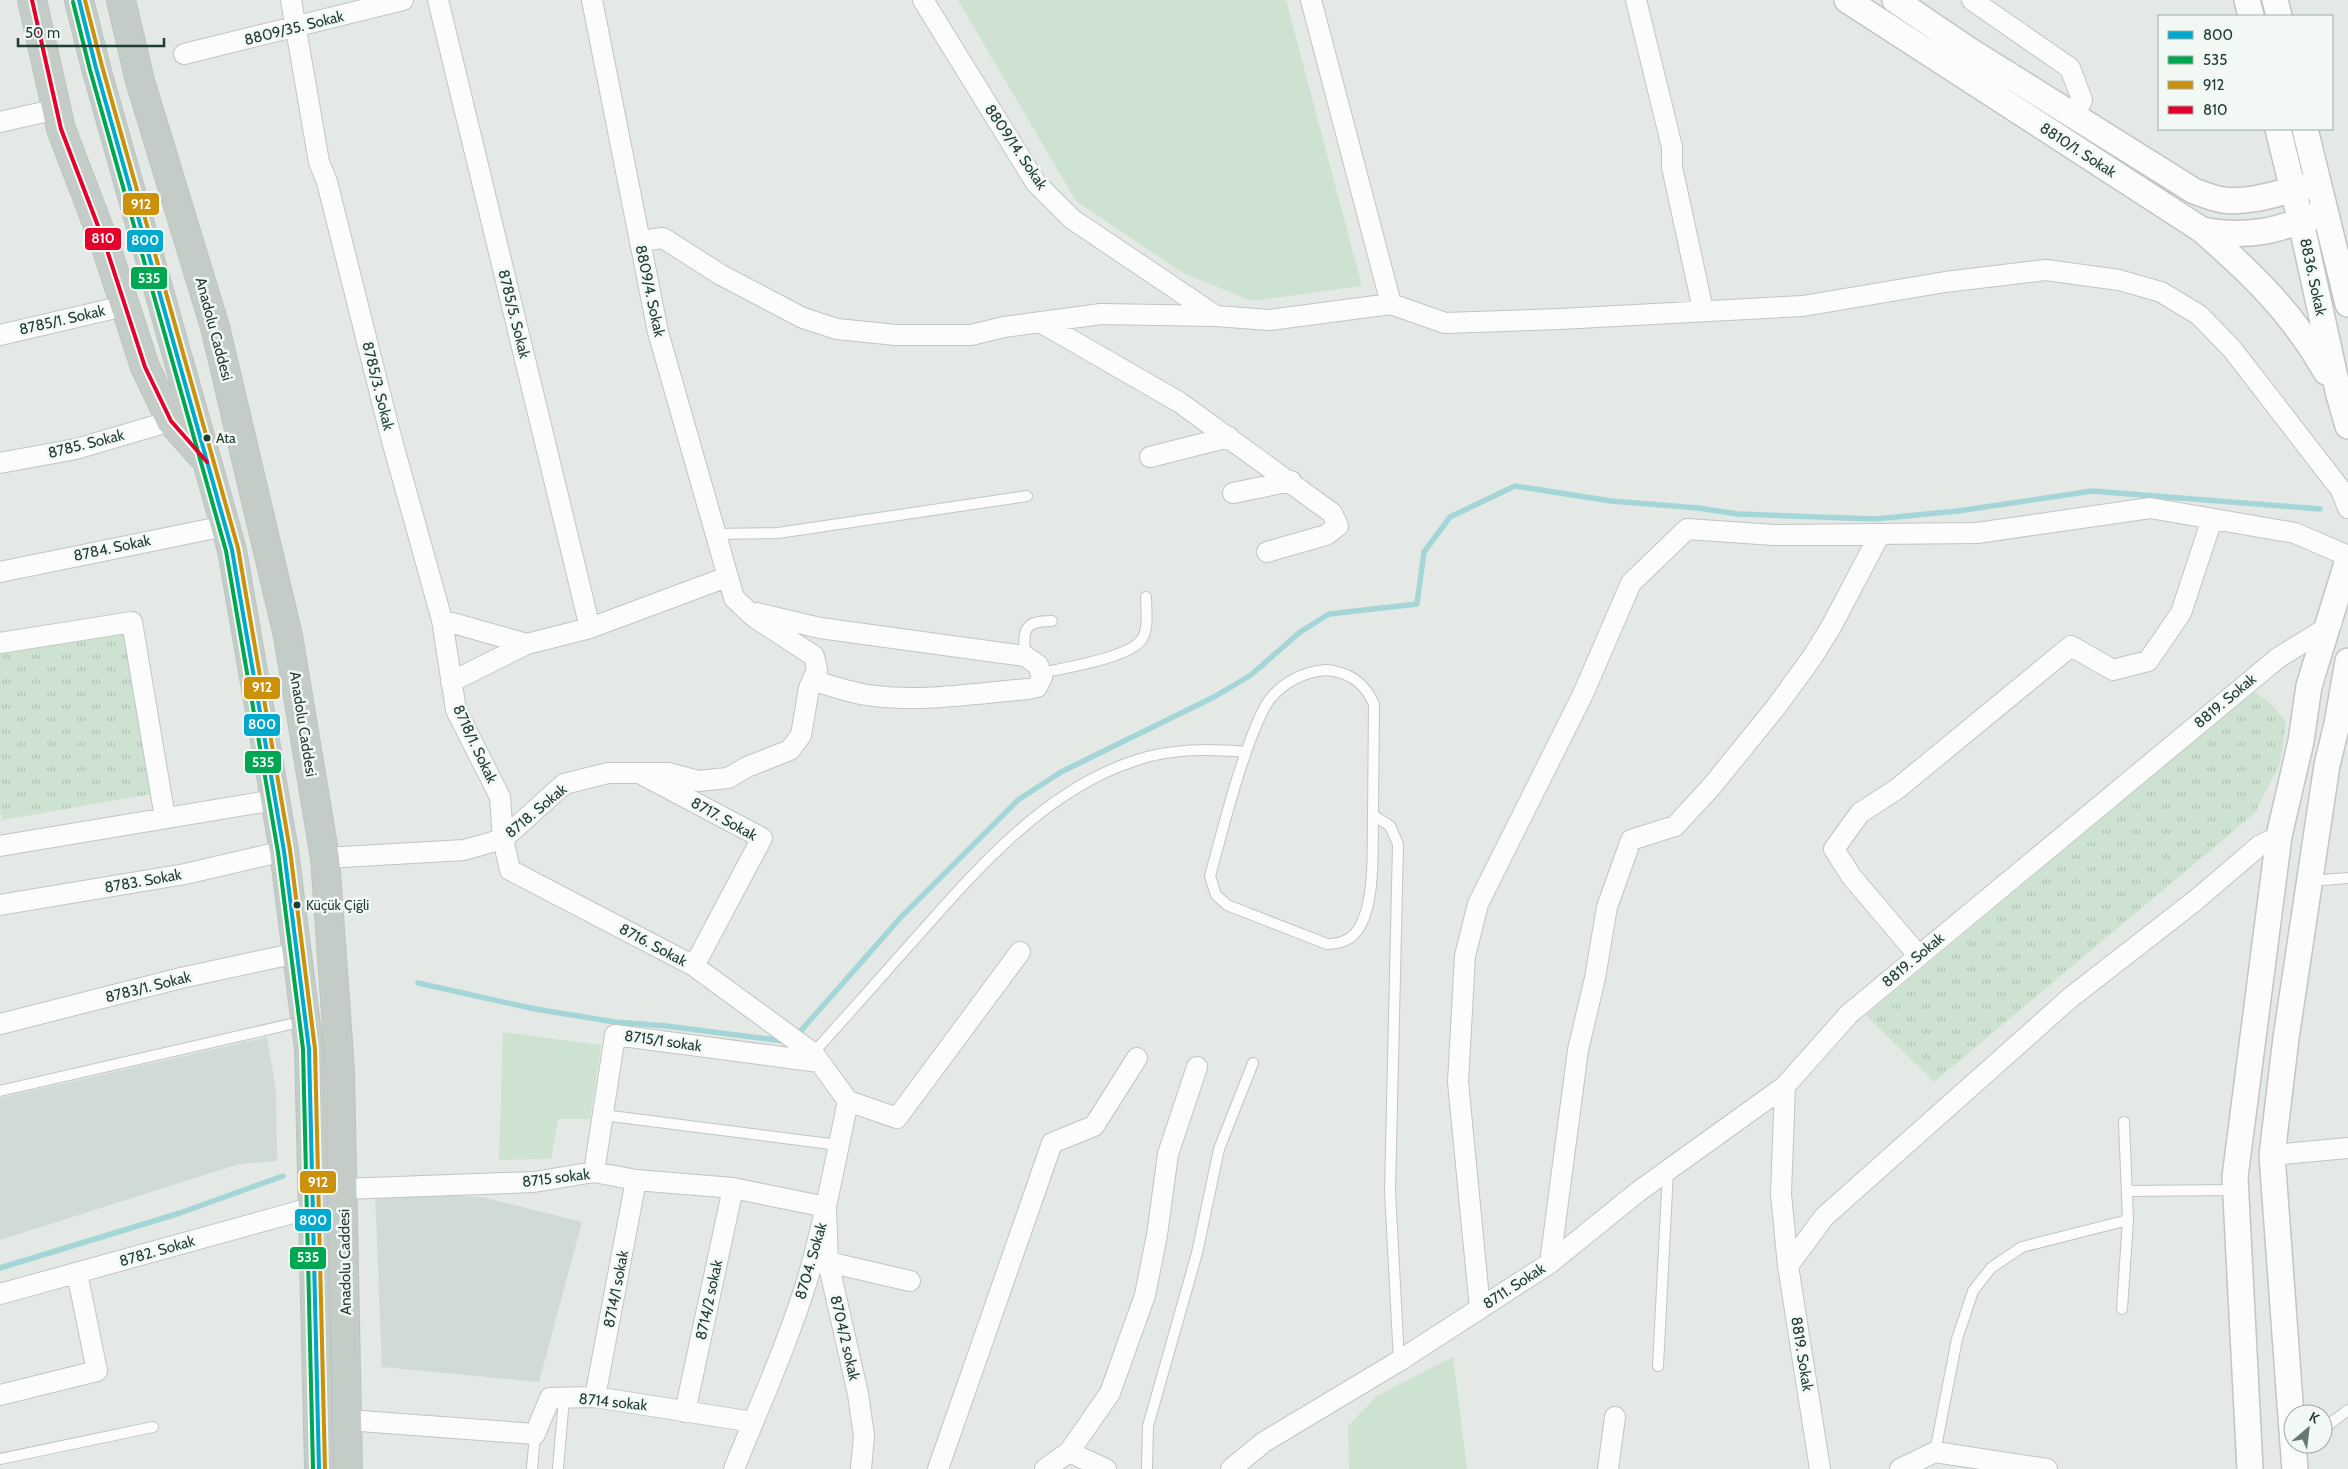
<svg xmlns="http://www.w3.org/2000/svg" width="2348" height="1469" viewBox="0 0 2348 1469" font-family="Cabin,sans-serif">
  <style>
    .built { fill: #d1dbd6 }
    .grass { fill: #cde2d1 }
    .park { fill: url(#park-tufts) }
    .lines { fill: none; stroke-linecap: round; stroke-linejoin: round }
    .stream { stroke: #a4d6d7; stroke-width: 5.5 }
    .service-casing { stroke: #c1c6c3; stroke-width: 12 }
    .minor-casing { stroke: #c1c6c3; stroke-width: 22 }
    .tertiary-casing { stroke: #c1c6c3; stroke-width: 28 }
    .trunk-casing { stroke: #bcc5c2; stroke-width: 30 }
    .service { stroke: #fbfcfb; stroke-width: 10 }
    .minor { stroke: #fbfcfb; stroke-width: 20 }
    .tertiary { stroke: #fbfcfb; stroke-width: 25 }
    .trunk { stroke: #c4ccc8; stroke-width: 28 }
    .bus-1-casing { stroke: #f2f8f4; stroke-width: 8 }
    .bus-2-casing { stroke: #f2f8f4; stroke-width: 8 }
    .bus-3-casing { stroke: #f2f8f4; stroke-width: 8 }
    .bus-4-casing { stroke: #f2f8f4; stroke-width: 8 }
    .bus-1 { stroke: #00a9ce; stroke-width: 4 }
    .bus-2 { stroke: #00a651; stroke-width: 4 }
    .bus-3 { stroke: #cc910a; stroke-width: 4 }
    .bus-4 { stroke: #e4002b; stroke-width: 4 }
    .bus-dot { fill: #213d32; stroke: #f2f8f4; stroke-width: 2 }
    .labels { text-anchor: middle; stroke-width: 5; stroke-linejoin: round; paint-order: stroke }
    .bus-label { font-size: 14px; fill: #213d32; stroke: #f2f8f4; text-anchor: start }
    .street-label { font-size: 15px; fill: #213d32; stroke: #f2f8f4 }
    .line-badge { stroke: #f2f8f4; stroke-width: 2 }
    .badge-label { font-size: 14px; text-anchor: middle; font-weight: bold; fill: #fff }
  </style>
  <defs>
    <pattern id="park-tufts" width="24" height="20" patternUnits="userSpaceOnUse" patternTransform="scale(1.25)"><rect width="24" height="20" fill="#cde2d1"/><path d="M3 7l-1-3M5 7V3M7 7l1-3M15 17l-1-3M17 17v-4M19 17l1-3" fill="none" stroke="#b0c3b4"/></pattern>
  </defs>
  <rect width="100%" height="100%" fill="#e4e9e6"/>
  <path class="built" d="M 267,1037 L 276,1089 L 277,1161 L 239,1164 L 0,1240 L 0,1098 Z
    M 375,1193 L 482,1197 L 582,1222 L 539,1382 L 382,1367 Z"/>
  <path class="grass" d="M 958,0 L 1286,0 L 1362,286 L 1252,301 L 1183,273 L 1076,201 Z
    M 503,1032 L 601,1045 L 590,1119 L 558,1119 L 551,1159 L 499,1160 Z
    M 1453,1357 L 1467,1469 L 1349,1469 L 1348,1426 L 1377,1396 Z"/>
  <path class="park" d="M 125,627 L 152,794 L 2,820 L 0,811 L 0,645 Z
    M 2254,692 L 2270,703 L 2286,722 L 2280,763 L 2255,813 L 1934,1082 L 1866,1015 Z"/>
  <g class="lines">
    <path class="stream" d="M 418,983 L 535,1009 L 615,1022 L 666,1026 L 784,1041
      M 798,1034 L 902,916 L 1018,800 L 1061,772 L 1214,697 L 1251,675 L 1300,632 L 1329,614 L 1417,604 L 1424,552 L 1450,517 L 1515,486 L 1611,501 L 1698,508 L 1738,514 L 1875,519 L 1958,511 L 2092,491 L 2320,509
      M 0,1268 L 180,1213 L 283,1176"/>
    <defs>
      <path id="service" d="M 715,534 L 778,533 L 1027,496
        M 1025,656 C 1023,630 1023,621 1052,621
        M 1326,670 C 1349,672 1364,682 1374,704 C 1374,741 1373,778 1373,815 C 1372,846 1376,900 1359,928 C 1352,940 1340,944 1327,944 L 1227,905 L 1216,895 L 1210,876 C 1223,829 1235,779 1253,733 C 1258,722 1262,709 1270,699 C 1284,682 1303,672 1326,670 Z
        M 1041,673 C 1063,668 1130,658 1142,639 C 1149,628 1146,609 1146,597
        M 1373,815 L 1390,826 L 1398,844 L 1390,1191 L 1399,1361
        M 2310,881 L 2348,878
        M 813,1053 C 847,1016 880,978 914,940 C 976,870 1045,789 1137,760 C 1173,748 1209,749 1246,752
        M 0,1091 L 304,1021
        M 603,1115 L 838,1145
        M 2127,1191 L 2236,1190
        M 2122,1309 L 2128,1220 L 2124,1122
        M 1658,1366 L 1668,1171
        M 2323,1429 L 2348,1410
        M 1935,1452 L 1957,1339 L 1973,1291 L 1991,1268 L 2022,1247 L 2128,1220
        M 0,1459 L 153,1427
        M 532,1469 L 535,1434
        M 558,1469 L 564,1398
        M 1147,1469 L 1148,1426 L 1197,1253 L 1219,1149 L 1253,1063"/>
      <path id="minor" d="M 291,0 L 319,162 L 327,182 L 391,437 L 442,620 L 527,644 L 590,628 L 727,577
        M 438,0 L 590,628
        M 923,0 L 1036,183 L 1072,219 L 1216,316
        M 1311,0 L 1391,304
        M 1636,0 L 1672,147 L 1672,167 L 1703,310
        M 1972,0 L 2070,68 L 2082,100 L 2075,115
        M 184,54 L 403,0
        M 0,122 L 57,109
        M 640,241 L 663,238 L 721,275 L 803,318 L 837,329 L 896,335 L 971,335 L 1004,327 L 1101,314 L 1216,316 L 1269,320 L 1391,304 L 1445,323 L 1560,319 L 1803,306 L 1945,282 L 2046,270 L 2119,280 L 2161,292 L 2199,315 L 2232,349 L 2341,490 L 2348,508
        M 1040,322 L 1179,402 L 1332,513 L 1338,526 L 1326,535 L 1267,552
        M 0,335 L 124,306
        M 1150,457 L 1229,437
        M 0,463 L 76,449 L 171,421
        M 1233,493 L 1291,481
        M 0,572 L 225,526
        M 757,613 L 820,628 L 1025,656 L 1038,665 L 1042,677 L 1037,687 L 1028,689 C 978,693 925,702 875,696 C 854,694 833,687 813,680
        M 442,620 L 456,710 L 500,797 L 503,839 L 510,870 L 694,966 L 813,1053 L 848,1101 C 835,1162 824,1224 806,1284 C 786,1347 759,1407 734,1469
        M 0,643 L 132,622 L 165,818
        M 451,682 L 527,644
        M 643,775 L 762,838 L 694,966
        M 0,846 L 275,800
        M 325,858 L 464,850 L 503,839 L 564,784 L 608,773 L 668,773 L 698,781 L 728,778 L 747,767 L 790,750 L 801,735 L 809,688 L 817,670 L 814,656 L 754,617 L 734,598 L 658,332 L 592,0
        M 0,905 L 185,874 L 284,851
        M 1918,955 L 1851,876 L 1834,849 L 1860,813 L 1897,789 L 2071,646 L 2113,670 L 2148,661 L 2181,613 L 2212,519
        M 0,1024 L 181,978 L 297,953
        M 848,1101 L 897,1118 L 1020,952
        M 2272,1155 L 2348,1148
        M 594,1172 L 615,1035 L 819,1062
        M 343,1189 L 534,1182 L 594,1172 L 636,1180 L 733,1188 L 826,1207 L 828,1262 L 858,1394 L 864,1436 L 861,1469
        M 828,1262 L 910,1281
        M 1550,1263 L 1578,1050 L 1595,978 L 1607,907 L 1631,840 L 1675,826 L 1712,786 L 1776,707 L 1811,659 L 1831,627 L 1880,534
        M 1788,1266 L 1824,1217 L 2070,998 L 2196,900 L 2259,846 L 2279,836
        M 0,1294 L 314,1207
        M 1480,1309 L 1458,1082 L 1465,956 L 1478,904 L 1583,694 L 1631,583 L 1687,529 L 1774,535 L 1977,533 L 2150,508 L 2295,533 L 2348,556
        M 0,1395 L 97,1371 L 77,1273
        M 595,1397 L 636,1180
        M 685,1412 L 733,1188
        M 347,1420 L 535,1434 L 550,1398 L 595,1397 L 753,1422
        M 1069,1452 L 1110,1393 L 1145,1295 L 1157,1235 L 1168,1154 L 1197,1067
        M 938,1469 L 1052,1143 L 1094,1126 L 1137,1058
        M 1045,1469 L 1069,1452 L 1106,1469
        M 1231,1469 L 1264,1442 L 1399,1361 L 1550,1263 L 1639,1191 L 1785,1086
        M 1608,1469 L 1615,1417
        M 1820,1469 L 1788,1266 L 1781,1194 L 1785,1086 L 1849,1014 L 2278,658 L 2328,627 L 2332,622
        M 1900,1469 L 1935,1452 L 2047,1469"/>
      <path id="tertiary" d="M 1847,0 L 2202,230 C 2252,239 2279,230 2325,212
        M 1895,0 L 1969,50 L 2194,191 C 2203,194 2214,199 2223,200 C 2255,204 2287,189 2318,184
        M 2247,0 L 2251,16
        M 2275,0 L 2279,16
        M 2278,129 L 2301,222 L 2339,395 L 2348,426
        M 2305,129 L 2348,304
        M 2202,230 C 2252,274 2293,313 2326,372
        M 2293,1444 L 2272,1155 L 2286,1038 L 2327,765 L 2337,724 L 2348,661
        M 2293,1444 L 2295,1469
        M 2250,1469 L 2235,1177 L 2279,836 L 2301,741 L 2309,686 L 2348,560"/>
      <path id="trunk" d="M 32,0 L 61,129 L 106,247 L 145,367 L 171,421 L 202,456
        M 79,0 L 96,68 L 232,550 L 284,851 L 309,1049 L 319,1469
        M 121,0 L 140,81 L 215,327 L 288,636 L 325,858 L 340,1071 L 348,1469"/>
    </defs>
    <use href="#service" class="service-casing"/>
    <use href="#minor" class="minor-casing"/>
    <use href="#tertiary" class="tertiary-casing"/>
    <use href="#trunk" class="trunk-casing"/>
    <use href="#service" class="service"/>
    <use href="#minor" class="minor"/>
    <use href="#tertiary" class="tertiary"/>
    <use href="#trunk" class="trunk"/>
    <defs>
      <path id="bus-1" d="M 79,0 L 96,68 L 232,550 L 284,851 L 309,1049 L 319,1469"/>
      <path id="bus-2" d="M 73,2 L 90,70 L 226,551 L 278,852 L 303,1049 L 313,1469"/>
      <path id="bus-3" d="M 85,0 L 102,66 L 238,548 L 290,850 L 315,1049 L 325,1469"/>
      <path id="bus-4" d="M 32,0 L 61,129 L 106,247 L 145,367 L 171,421 L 207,462"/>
    </defs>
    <use href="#bus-1" class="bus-1-casing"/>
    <use href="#bus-2" class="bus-2-casing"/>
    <use href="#bus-3" class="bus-3-casing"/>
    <use href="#bus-4" class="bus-4-casing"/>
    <use href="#bus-1" class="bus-1"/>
    <use href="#bus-2" class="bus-2"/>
    <use href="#bus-3" class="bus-3"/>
    <use href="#bus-4" class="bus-4"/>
  </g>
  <g class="bus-dot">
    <circle cx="207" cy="438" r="4.5"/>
    <circle cx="297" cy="905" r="4.5"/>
  </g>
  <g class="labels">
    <g class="bus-label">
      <text x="216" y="443">Ata</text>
      <text x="306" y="910">Küçük Çiğli</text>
    </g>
    <g class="street-label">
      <text transform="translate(294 28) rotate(-14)" y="5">8809/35. Sokak</text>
      <text transform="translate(1016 147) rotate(56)" y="5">8809/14. Sokak</text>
      <text transform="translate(2078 150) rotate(33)" y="5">8810/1. Sokak</text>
      <text transform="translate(2313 277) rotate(78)" y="5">8836. Sokak</text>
      <text transform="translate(650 291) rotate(78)" y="5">8809/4. Sokak</text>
      <text transform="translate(514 314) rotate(76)" y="5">8785/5. Sokak</text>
      <text transform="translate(62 320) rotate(-13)" y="5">8785/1. Sokak</text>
      <text transform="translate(214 329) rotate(75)" y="5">Anadolu Caddesi</text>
      <text transform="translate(378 386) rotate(76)" y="5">8785/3. Sokak</text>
      <text transform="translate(86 444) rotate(-14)" y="5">8785. Sokak</text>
      <text transform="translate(112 548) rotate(-12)" y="5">8784. Sokak</text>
      <text transform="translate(2225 701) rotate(-40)" y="5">8819. Sokak</text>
      <text transform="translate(303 724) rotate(81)" y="5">Anadolu Caddesi</text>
      <text transform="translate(475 744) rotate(65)" y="5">8718/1. Sokak</text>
      <text transform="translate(536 811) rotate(-40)" y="5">8718. Sokak</text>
      <text transform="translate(724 819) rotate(29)" y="5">8717. Sokak</text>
      <text transform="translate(143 881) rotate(-10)" y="5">8783. Sokak</text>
      <text transform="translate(653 945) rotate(28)" y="5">8716. Sokak</text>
      <text transform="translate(1913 960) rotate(-40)" y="5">8819. Sokak</text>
      <text transform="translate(148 987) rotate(-14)" y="5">8783/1. Sokak</text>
      <text transform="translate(663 1041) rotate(8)" y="5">8715/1 sokak</text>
      <text transform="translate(556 1178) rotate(-7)" y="5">8715 sokak</text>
      <text transform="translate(157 1251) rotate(-16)" y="5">8782. Sokak</text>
      <text transform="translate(811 1261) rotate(-74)" y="5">8704. Sokak</text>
      <text transform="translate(345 1262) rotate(-91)" y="5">Anadolu Caddesi</text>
      <text transform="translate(1514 1286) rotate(-33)" y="5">8711. Sokak</text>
      <text transform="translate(616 1289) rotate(-79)" y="5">8714/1 sokak</text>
      <text transform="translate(709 1300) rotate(-78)" y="5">8714/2 sokak</text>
      <text transform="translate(845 1338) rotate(77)" y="5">8704/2 sokak</text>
      <text transform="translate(1802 1354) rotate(81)" y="5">8819. Sokak</text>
      <text transform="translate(613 1402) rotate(6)" y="5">8714 sokak</text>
    </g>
  </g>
  <g class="line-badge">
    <rect x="122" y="192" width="38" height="24" rx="5" fill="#cc910a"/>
    <rect x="84" y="227" width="38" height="24" rx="5" fill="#e4002b"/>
    <rect x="126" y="229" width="38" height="24" rx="5" fill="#00a9ce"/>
    <rect x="130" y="266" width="38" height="24" rx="5" fill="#00a651"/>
    <rect x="243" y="676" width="38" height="24" rx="5" fill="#cc910a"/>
    <rect x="243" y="713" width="38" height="24" rx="5" fill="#00a9ce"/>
    <rect x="244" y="750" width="38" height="24" rx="5" fill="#00a651"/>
    <rect x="299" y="1170" width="38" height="24" rx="5" fill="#cc910a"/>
    <rect x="294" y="1208" width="38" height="24" rx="5" fill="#00a9ce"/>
    <rect x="289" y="1246" width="38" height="24" rx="5" fill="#00a651"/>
  </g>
  <g class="badge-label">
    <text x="141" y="209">912</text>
    <text x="103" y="243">810</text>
    <text x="145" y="245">800</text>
    <text x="149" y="283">535</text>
    <text x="262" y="692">912</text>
    <text x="262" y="729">800</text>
    <text x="263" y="767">535</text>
    <text x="318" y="1187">912</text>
    <text x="313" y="1225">800</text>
    <text x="308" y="1262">535</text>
  </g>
  <rect x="2158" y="15" width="175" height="115" fill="#f2f8f4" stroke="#9eada6"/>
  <rect x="2168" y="31" width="25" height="8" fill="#00a9ce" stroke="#9eada6"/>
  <text x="2203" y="40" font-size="15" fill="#213d32">800</text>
  <rect x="2168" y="56" width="25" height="8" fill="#00a651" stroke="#9eada6"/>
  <text x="2203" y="65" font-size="15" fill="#213d32">535</text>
  <rect x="2168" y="81" width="25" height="8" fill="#cc910a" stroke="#9eada6"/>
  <text x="2203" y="90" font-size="15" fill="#213d32">912</text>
  <rect x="2168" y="106" width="25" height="8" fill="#e4002b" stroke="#9eada6"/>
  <text x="2203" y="115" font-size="15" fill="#213d32">810</text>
  <g transform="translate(2308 1429) rotate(28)"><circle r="24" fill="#f2f8f4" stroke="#9eada6"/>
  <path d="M0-4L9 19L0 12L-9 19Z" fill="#657971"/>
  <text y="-8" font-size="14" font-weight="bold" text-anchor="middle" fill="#213d32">K</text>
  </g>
  <path d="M18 38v8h146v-8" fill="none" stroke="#213d32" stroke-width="2.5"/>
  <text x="25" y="38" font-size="15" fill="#213d32" stroke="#f2f8f4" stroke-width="4" paint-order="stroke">50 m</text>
</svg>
